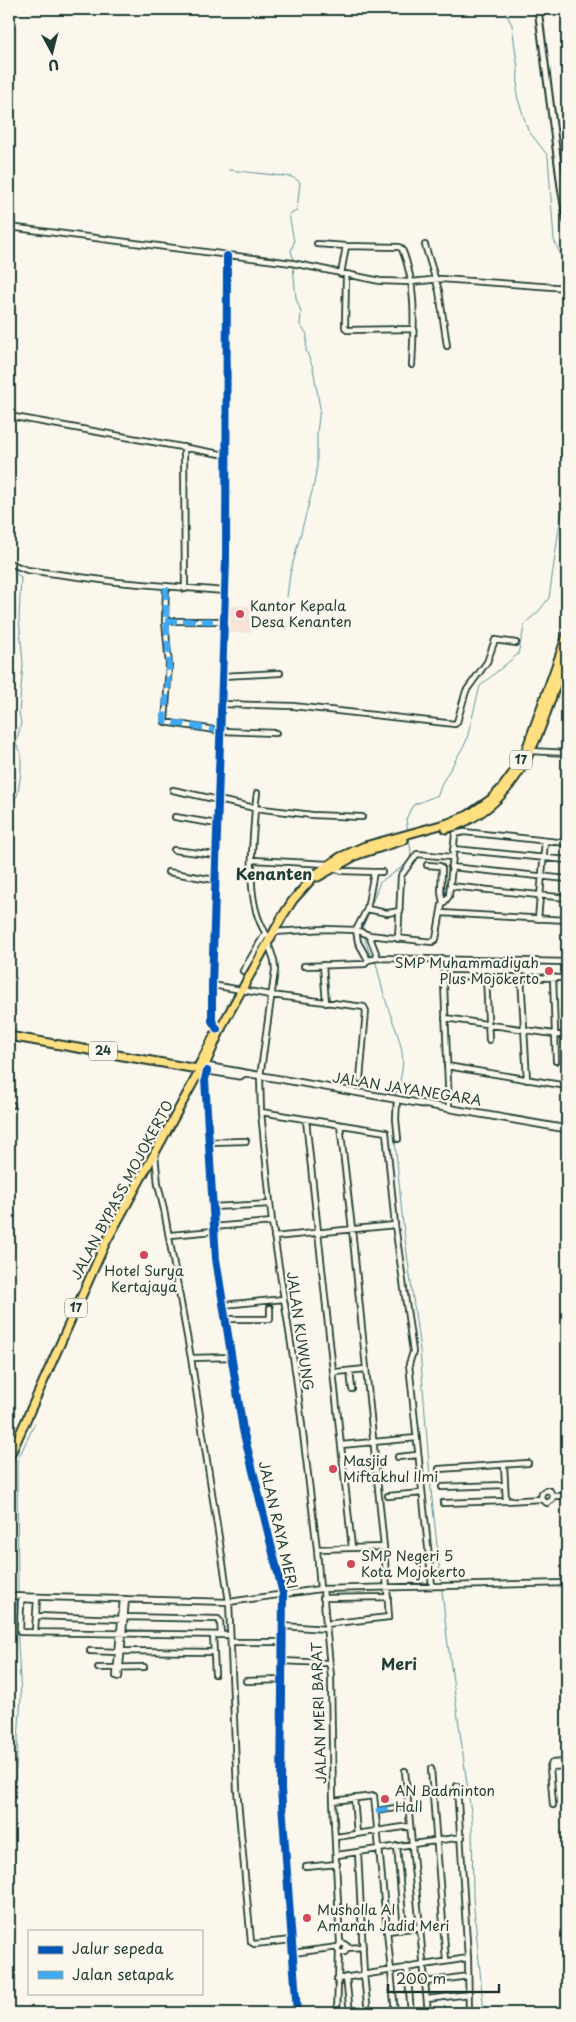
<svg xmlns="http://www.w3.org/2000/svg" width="576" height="2022" viewBox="0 0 576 2022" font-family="'Playpen Sans',sans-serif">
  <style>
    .built { fill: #f7e3da }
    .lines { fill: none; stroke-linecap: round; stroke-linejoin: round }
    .stream { stroke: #5b949c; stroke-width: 1 }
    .minor-casing { stroke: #1f3d34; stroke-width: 8 }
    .tertiary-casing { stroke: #1f3d34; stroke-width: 9 }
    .secondary-casing { stroke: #1f3d34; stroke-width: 9 }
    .trunk-casing { stroke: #1f3d34; stroke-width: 11 }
    .minor { stroke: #fbf7ec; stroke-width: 4.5 }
    .tertiary { stroke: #fbf7ec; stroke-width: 5 }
    .secondary { stroke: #fbf7ec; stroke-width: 5.5 }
    .trunk { stroke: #ffdf80; stroke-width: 7 }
    .quiet { stroke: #3fa9f5; stroke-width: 6; stroke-dasharray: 12 6; stroke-linecap: butt }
    .cycleway-casing { stroke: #fbf7ec; stroke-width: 11 }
    .cycleway { stroke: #0057b8; stroke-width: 8 }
    .poi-dot { fill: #d1495b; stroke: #fbf7ec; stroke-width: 2 }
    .labels { text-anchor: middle; stroke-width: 4.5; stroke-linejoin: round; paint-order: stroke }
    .shield { fill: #fbf7ec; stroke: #61756b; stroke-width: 1 }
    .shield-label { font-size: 12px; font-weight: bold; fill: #1f3d34 }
    .poi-label { font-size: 14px; fill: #1f3d34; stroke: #fbf7ec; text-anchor: start }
    .street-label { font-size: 14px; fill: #1f3d34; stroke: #fbf7ec }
    .quarter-label { font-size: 16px; font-weight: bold; fill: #1f3d34; stroke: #fbf7ec }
  </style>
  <rect width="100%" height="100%" fill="#fbf7ec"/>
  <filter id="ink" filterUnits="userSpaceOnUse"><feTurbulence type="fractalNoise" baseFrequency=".02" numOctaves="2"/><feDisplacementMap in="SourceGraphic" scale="10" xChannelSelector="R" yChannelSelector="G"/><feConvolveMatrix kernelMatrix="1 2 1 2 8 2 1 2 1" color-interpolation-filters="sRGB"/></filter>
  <g filter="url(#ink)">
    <path class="built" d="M 230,606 L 250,606 L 250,633 L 229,633 Z"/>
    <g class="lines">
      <path class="stream" d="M 504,9 L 512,25 L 518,70 L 517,96 L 528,130 L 548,156 L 554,240 L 567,269
        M 229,170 L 292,177 L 300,182 L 297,211 L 289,214 L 294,242 L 291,251 L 294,261
        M 567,415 L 564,423 L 567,432
        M 9,569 L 21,577 L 19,618 L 23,664 L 19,713 L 21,723 L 16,744 L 21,755 L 21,772 L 18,793 L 9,813
        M 287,597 L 290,574 L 314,484 L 317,466 L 317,433 L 320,408 L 313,368 L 306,350 L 307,334 L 300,325 L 301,312 L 296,298 L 293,265
        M 408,832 L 406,819 L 413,805 L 438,795 L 442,783 L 466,742 L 480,686 L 518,654 L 525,623 L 538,612 L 549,598 L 559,528 L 567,485
        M 409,838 L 411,852 L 410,861
        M 370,908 L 380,882 L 407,864
        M 363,932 L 362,929 L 369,912
        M 364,936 L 369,952 L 374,957
        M 375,960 C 379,973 381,986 385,998 C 397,1039 412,1052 395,1096
        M 393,1102 L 393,1120 L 403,1224 L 420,1350 L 431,1490 L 447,1637 L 472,1820 L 473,1898 L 484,2013
        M 18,1594 L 17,1461 L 35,1423
        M 9,1816 L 14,1796 L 21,1697 L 16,1609 L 17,1598"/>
      <defs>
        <path id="minor" d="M 9,227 L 292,263 L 380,281 L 411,282 L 441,279 L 567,288
          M 317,244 L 346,246 L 399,247 L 402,249 C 417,285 414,327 412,365
          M 425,245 L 439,291 L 447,346
          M 341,274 L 346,246
          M 346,276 L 345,327 L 347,330 L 414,329
          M 9,416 L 226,455
          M 184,447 L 185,589
          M 9,563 L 27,570 L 117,582 L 224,591
          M 166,587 L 165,621 L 169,665 L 165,722 L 221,731 L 276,733
          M 165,621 L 225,621
          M 222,676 L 280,673
          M 222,704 L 293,706 L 455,724 L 457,722 L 466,691 L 487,662 L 495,640 L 516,643
          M 531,751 L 567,753
          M 173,790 L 255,808 C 253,849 243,904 269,938
          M 257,793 L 255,808 L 312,815 L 362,817
          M 175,817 L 217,824
          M 453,849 L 567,860
          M 174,850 L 216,855
          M 253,860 L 328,864
          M 427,865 L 440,866 L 442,868 L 441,892 L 443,904
          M 451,867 L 567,879
          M 334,868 L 342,871 L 374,872 L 367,909 L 356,930 L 358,942 L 368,960 L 378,958 L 567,962
          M 168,872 L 215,880
          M 374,872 L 382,872
          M 450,886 L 567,898
          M 367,909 L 387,913 L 400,911
          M 441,913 L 567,920
          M 538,919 L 545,841
          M 274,932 L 324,929 L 356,930 L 369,935 L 432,942 L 436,939 L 442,905 L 449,896 L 455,834 L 464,832 L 567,843
          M 369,935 L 378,958
          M 398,939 L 401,876 L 417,854 L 452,857
          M 268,943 L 274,960 L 275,970 L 260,1077 L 261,1112 L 272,1222 L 296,1376 L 317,1549 L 320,1589
          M 443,959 L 449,1108
          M 323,965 L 326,1003
          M 304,966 L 365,964 L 368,960
          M 243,971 L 265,934
          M 443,976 L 567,978
          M 486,976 L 489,1040
          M 521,976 L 527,1080
          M 553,977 L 556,1061
          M 212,985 L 271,995 L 364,1007 L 366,1011 L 360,1079
          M 445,1018 L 567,1036
          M 217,1029 L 212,1021 L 212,985 L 226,560 L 227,256
          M 9,1062 L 10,1062
          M 447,1066 L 567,1086
          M 207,1071 L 205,1079 L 216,1259 L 243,1430 L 283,1594 L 281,1789 L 297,2013
          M 397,1100 L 396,1119 L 398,1139
          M 9,1105 L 12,1105
          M 261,1112 L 386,1132 L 395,1225 L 413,1352 L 409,1364 L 432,1586
          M 306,1120 L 352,1548
          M 208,1142 L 246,1141
          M 155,1155 L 158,1184 L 164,1210 L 191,1358 L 229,1602 L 237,1790 L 251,1942 L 254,1944 L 292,1940
          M 212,1207 L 270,1204
          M 213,1227 L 272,1222
          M 171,1235 L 213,1231
          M 274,1237 L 395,1225
          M 223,1305 L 284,1299
          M 225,1319 L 270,1319 L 270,1308
          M 191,1358 L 232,1357
          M 350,1371 L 352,1389
          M 336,1372 L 366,1369
          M 341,1445 L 416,1438
          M 398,1457 L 417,1455
          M 439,1469 L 528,1463
          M 442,1487 L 505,1485
          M 388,1496 L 422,1493
          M 553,1496 L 567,1496
          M 541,1499 L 542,1493 L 546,1490 L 550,1491 L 553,1496
          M 506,1501 L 541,1499 L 547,1503 L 552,1500 L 553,1496
          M 443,1503 L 506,1501 L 504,1465
          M 317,1549 L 384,1547
          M 323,1589 L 326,1624 L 389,1617 L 384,1547 L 352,1229 L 340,1125
          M 9,1596 L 229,1602 L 320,1589 L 567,1583
          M 323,1598 L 388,1597
          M 37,1600 L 23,1599 L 21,1601 L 20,1632 L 230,1635
          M 36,1616 L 121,1619
          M 124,1617 L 218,1619 L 220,1621 L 221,1635
          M 326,1624 L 331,1677 L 333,1801
          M 283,1626 L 326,1629
          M 35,1632 L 37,1598
          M 213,1635 L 215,1674
          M 231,1642 L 282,1642
          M 90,1651 L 118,1652
          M 121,1651 L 214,1652
          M 282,1661 L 326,1663
          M 98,1668 L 144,1667
          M 116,1676 L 123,1599
          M 119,1677 L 126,1599
          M 246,1681 L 282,1680
          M 550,1767 L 553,1805
          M 550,1767 L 552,1763 L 567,1762
          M 550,1767 L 567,1766
          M 431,1769 L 446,1961
          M 405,1771 L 428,2013
          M 457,1786 L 468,1958 L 469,2013
          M 354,1798 L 357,1834
          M 376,1811 L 408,1806
          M 336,1837 L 410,1826
          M 397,1846 L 404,1929
          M 358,1852 L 364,1975 L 368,2013
          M 337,1855 L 462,1837
          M 306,1867 L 337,1864
          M 388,1931 L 420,1927
          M 340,1944 L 343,1943 L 347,1946 L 345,1952 L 340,1953 L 337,1949 L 340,1944 L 333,1801 L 374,1796 L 395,2013
          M 347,1948 L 363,1947
          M 293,1953 L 338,1947
          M 407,1967 L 411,2013
          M 346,1977 L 350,2013
          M 337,1979 L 468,1958
          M 426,1982 L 468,1976
          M 427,1999 L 469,1994
          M 337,2013 L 339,1952
          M 459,2013 L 469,2012"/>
        <path id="tertiary" d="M 538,9 L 561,187 L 567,222"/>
        <path id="secondary" d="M 205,1066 L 567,1129
          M 203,1070 L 240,1076 L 243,1074"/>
        <path id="trunk" d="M 446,829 C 526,806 542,721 567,653
          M 318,877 L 357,855 L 404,840
          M 9,1036 L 203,1070
          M 197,1069 L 216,1032
          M 203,1070 L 224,1022 L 282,917 L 293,900 L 317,873 L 340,857 L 365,846 L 448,823 L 468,815 L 491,799 L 501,789 L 518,766 L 526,750 L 567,635
          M 9,1458 L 105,1244 L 199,1072"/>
      </defs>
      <use href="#minor" class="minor-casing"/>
      <use href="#tertiary" class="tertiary-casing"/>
      <use href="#secondary" class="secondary-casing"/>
      <use href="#trunk" class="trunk-casing"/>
      <use href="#minor" class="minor"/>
      <use href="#tertiary" class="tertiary"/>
      <use href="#secondary" class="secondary"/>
      <use href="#trunk" class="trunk"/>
      <path class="quiet" d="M 166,587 C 165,613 168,639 169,666 C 169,684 165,702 164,721 L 221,731
        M 165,621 L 225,621
        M 376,1811 L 408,1806"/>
      <defs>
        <path id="cycleway" d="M 217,1029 L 212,1021 L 212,985 L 226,560 L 227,256
          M 207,1071 L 205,1079 L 216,1259 L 243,1430 L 283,1594 L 281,1789 L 297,2013"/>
      </defs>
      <use href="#cycleway" class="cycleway-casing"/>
      <use href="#cycleway" class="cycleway"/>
    </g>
  </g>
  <g class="poi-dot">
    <circle cx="240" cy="614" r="5"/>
    <circle cx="549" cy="971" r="5"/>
    <circle cx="144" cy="1255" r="5"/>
    <circle cx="333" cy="1469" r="5"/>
    <circle cx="351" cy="1564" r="5"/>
    <circle cx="385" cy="1799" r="5"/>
    <circle cx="307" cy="1918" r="5"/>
  </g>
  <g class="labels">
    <g class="shield">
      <rect x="510" y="750.5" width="22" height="19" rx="4"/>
      <rect x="89" y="1041.5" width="28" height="19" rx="4"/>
      <rect x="65" y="1298.5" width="22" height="19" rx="4"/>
    </g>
    <g class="shield-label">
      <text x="521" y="764">17</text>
      <text x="103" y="1055">24</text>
      <text x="76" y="1312">17</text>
    </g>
    <g class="poi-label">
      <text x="250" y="611">Kantor Kepala<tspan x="250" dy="16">Desa Kenanten</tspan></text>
      <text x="539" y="968" text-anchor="end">SMP Muhammadiyah<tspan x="539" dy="16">Plus Mojokerto</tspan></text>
      <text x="144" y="1276" text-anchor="middle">Hotel Surya<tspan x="144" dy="16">Kertajaya</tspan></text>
      <text x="343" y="1466">Masjid<tspan x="343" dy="16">Miftakhul Ilmi</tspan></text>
      <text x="361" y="1561">SMP Negeri 5<tspan x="361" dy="16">Kota Mojokerto</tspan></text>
      <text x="395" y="1796">AN Badminton<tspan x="395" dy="16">Hall</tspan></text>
      <text x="317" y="1915">Musholla Al<tspan x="317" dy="16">Amanah Jadid Meri</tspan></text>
    </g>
    <g class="street-label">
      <text transform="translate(407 1089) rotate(9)" y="5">JALAN JAYANEGARA</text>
      <text transform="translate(122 1190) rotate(-62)" y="5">JALAN BYPASS MOJOKERTO</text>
      <text transform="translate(300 1331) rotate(82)" y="5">JALAN KUWUNG</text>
      <text transform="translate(278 1525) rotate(77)" y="5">JALAN RAYA MERI</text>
      <text transform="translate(319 1713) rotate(-92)" y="5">JALAN MERI BARAT</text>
    </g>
    <g class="quarter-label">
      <text x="274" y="880">Kenanten</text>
      <text x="399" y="1670">Meri</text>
    </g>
  </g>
  <rect width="576" height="2022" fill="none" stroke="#fbf7ec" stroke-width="30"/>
  <rect x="15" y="15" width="546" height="1992" fill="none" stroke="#1f3d34" stroke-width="2" filter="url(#ink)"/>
  <rect x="28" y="1930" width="175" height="65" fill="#fbf7ec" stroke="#a3ada2"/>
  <rect x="38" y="1946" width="25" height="8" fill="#0057b8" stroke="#a3ada2"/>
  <text x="72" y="1954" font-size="15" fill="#1f3d34">Jalur sepeda</text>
  <rect x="38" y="1971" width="25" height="8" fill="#3fa9f5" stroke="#a3ada2"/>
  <text x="72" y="1980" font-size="15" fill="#1f3d34">Jalan setapak</text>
  <g transform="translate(52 52) rotate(173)" stroke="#fbf7ec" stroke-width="4" paint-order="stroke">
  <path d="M0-4L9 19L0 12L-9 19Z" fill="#1f3d34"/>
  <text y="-8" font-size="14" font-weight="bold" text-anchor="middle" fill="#1f3d34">U</text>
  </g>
  <path d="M388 1984v8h111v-8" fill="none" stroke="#1f3d34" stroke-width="2.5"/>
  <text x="396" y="1984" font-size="15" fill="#1f3d34" stroke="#fbf7ec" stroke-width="4" paint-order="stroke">200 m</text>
</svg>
